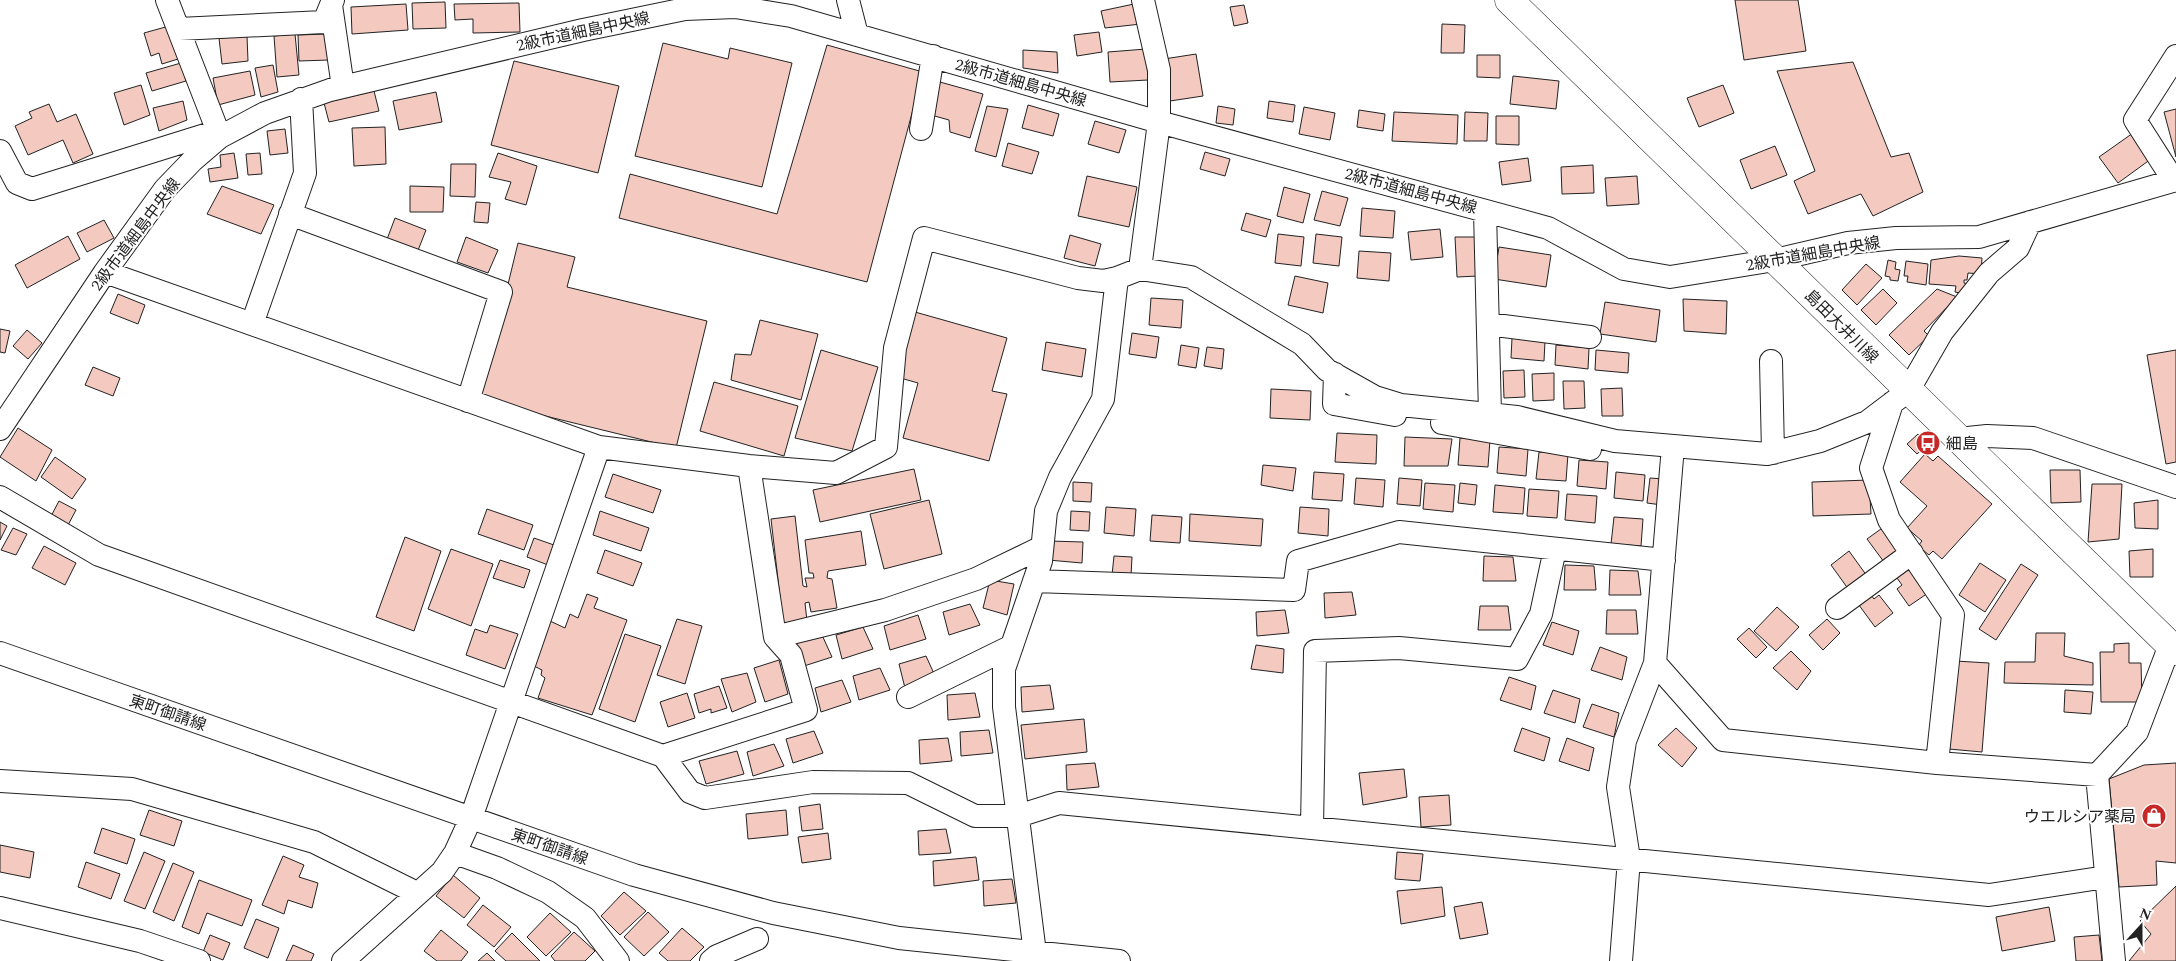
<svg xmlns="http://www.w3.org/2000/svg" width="2176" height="961" viewBox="0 0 2176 961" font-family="Spectral,'Noto Sans JP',serif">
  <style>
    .building { fill: #f3c9c0; stroke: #222 }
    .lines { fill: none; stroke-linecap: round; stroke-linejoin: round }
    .minor-casing { stroke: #222; stroke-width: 24 }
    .major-casing { stroke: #222; stroke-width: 29 }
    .minor { stroke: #fff; stroke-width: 22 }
    .major { stroke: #fff; stroke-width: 28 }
    .labels { text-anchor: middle; stroke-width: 4; stroke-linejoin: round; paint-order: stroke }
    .street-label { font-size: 16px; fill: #222; stroke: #fff }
    .poi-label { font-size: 16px; fill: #222; stroke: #fff; text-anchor: start }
  </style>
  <rect width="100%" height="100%" fill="#fff"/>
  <path class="building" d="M 1735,0 L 1798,0 L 1806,51 L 1744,60 Z
    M 445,2 L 446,28 L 413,29 L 412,3 Z
    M 519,3 L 520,32 L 473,33 L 473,19 L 455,20 L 454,4 Z
    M 406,4 L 408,30 L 352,34 L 351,7 Z
    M 1134,4 L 1141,24 L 1105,28 L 1101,11 Z
    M 1244,5 L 1248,23 L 1234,26 L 1230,7 Z
    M 1442,24 L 1465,25 L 1464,53 L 1441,53 Z
    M 169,26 L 178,59 L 162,64 L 159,53 L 151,56 L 144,33 Z
    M 1099,32 L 1102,52 L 1077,56 L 1074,35 Z
    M 295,34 L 299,75 L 277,77 L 274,36 Z
    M 327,34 L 329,60 L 299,61 L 298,35 Z
    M 247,36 L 248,61 L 222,64 L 219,38 Z
    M 663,43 L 728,59 L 730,48 L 792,63 L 762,187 L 635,156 Z
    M 827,45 L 923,72 L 867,282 L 619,218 L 630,174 L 777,214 Z
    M 1146,49 L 1148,80 L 1110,82 L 1108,52 Z
    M 1023,50 L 1057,52 L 1058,73 L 1023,68 Z
    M 1196,54 L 1203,96 L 1170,101 L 1164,59 Z
    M 1477,55 L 1500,55 L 1500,78 L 1477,77 Z
    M 514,61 L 619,86 L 598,173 L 491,145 Z
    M 1853,62 L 1891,157 L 1909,153 L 1923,192 L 1873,216 L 1861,194 L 1808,214 L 1794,181 L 1815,171 L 1777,71 Z
    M 181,63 L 186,81 L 152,91 L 146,73 Z
    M 273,65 L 278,92 L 261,97 L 255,68 Z
    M 250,71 L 255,95 L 218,105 L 213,78 Z
    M 1513,76 L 1559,81 L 1556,109 L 1510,104 Z
    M 940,82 L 983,94 L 970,138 L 950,132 L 949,120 L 931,115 Z
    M 141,85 L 150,115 L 124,125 L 114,93 Z
    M 1723,85 L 1734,113 L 1699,127 L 1687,98 Z
    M 374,91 L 379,111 L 329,122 L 324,103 Z
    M 436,92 L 442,122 L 399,130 L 393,101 Z
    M 183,101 L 187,120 L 159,131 L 153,108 Z
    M 1269,101 L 1295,105 L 1293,122 L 1267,118 Z
    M 49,104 L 57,122 L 76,114 L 93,154 L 73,163 L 63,140 L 28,155 L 15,126 L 32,118 L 29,112 Z
    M 1028,105 L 1059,114 L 1053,136 L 1022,128 Z
    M 987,106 L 1008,109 L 996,157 L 975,151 Z
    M 1218,106 L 1235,109 L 1233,125 L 1216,123 Z
    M 1304,107 L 1335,113 L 1330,140 L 1299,134 Z
    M 2176,109 L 2176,157 L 2164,112 Z
    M 1359,110 L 1385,114 L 1383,131 L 1357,127 Z
    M 1394,112 L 1458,115 L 1457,144 L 1392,141 Z
    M 1465,112 L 1488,113 L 1487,141 L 1464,141 Z
    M 1496,116 L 1519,116 L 1519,145 L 1496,144 Z
    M 1095,121 L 1126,130 L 1119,153 L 1088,144 Z
    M 385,127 L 386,164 L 354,166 L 352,128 Z
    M 285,129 L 288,153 L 270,155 L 267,131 Z
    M 2133,133 L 2151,159 L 2118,183 L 2099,157 Z
    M 1008,143 L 1039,152 L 1032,174 L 1002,166 Z
    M 1775,146 L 1787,175 L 1751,189 L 1740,160 Z
    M 1205,152 L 1230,159 L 1225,176 L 1200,169 Z
    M 234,153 L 238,178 L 210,182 L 208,169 L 221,167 L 220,155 Z
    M 260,153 L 262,174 L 248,175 L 246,154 Z
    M 498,153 L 537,166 L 526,205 L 505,199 L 511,182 L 489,177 Z
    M 1528,158 L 1531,181 L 1502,185 L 1499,162 Z
    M 451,164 L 476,164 L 475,197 L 450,196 Z
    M 1593,165 L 1594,193 L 1562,194 L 1561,167 Z
    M 1087,176 L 1137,187 L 1129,227 L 1078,216 Z
    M 1637,176 L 1639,204 L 1607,206 L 1605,178 Z
    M 222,186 L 274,205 L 261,234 L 207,214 Z
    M 410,186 L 444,187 L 443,212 L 410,212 Z
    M 1284,187 L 1310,194 L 1303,223 L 1277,216 Z
    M 1322,191 L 1348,198 L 1340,226 L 1314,220 Z
    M 476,202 L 490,203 L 488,223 L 474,222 Z
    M 1362,208 L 1395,211 L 1393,238 L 1360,236 Z
    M 1246,213 L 1271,220 L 1266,237 L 1241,230 Z
    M 395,218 L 426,230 L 417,253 L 386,242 Z
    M 104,220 L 114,238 L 87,252 L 77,233 Z
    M 1440,229 L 1443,257 L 1411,260 L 1408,232 Z
    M 1278,234 L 1304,237 L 1301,266 L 1275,263 Z
    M 1316,234 L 1342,237 L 1339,266 L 1313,263 Z
    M 1070,235 L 1101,244 L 1095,266 L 1064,258 Z
    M 68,236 L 80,259 L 27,288 L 15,265 Z
    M 466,237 L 498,250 L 488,273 L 457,262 Z
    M 1455,237 L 1476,237 L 1478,276 L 1457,277 Z
    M 518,243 L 575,257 L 567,287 L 707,321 L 676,448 L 480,400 Z
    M 1499,247 L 1551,255 L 1546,287 L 1494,279 Z
    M 1359,251 L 1391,253 L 1389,281 L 1357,278 Z
    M 1959,256 L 1982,258 L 1981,274 L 1968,273 L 1967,280 L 1964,280 L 1964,283 L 1969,284 L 1965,294 L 1955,292 L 1956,286 L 1929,284 L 1931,260 Z
    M 1888,260 L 1896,262 L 1895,269 L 1900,270 L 1898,281 L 1890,280 L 1890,277 L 1885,276 Z
    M 1906,261 L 1928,264 L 1926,285 L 1907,282 L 1908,276 L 1904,276 Z
    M 1866,264 L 1882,278 L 1857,305 L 1842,290 Z
    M 1295,276 L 1328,283 L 1323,313 L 1288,305 Z
    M 1883,289 L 1897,303 L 1876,325 L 1861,310 Z
    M 1937,289 L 1957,297 L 1924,331 L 1929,336 L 1909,355 L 1889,335 Z
    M 118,294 L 145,305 L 138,324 L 110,313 Z
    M 1151,298 L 1183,300 L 1181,328 L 1149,325 Z
    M 1683,299 L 1727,301 L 1726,334 L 1684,331 Z
    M 1605,302 L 1660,310 L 1656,342 L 1600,334 Z
    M 915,312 L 1007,338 L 992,391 L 1007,394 L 989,461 L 903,438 L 918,383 L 897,377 Z
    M 760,320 L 818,334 L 801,400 L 731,380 L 735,354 L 751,355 Z
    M 0,329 L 10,331 L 5,353 L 0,352 Z
    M 27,330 L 42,343 L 28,359 L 13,346 Z
    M 1132,333 L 1159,337 L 1156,358 L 1129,354 Z
    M 1512,338 L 1545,341 L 1544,361 L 1511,358 Z
    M 1046,342 L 1086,349 L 1082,377 L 1042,370 Z
    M 1181,345 L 1199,348 L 1196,368 L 1178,365 Z
    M 1556,345 L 1589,348 L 1588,369 L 1555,365 Z
    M 1207,347 L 1224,349 L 1222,369 L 1204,366 Z
    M 821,350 L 878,367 L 852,451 L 795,438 Z
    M 1596,350 L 1629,353 L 1628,373 L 1595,370 Z
    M 2176,350 L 2176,462 L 2166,464 L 2147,355 Z
    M 93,367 L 120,378 L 113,396 L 85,385 Z
    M 1524,370 L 1525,397 L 1504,398 L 1503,371 Z
    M 1554,373 L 1554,400 L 1533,401 L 1532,374 Z
    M 1563,381 L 1584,381 L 1585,408 L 1564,409 Z
    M 714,382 L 798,406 L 784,456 L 700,431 Z
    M 1622,388 L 1623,416 L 1602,416 L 1601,389 Z
    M 1271,389 L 1311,391 L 1310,420 L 1270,418 Z
    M 18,428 L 52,450 L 36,481 L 0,457 Z
    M 1337,433 L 1377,435 L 1376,464 L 1335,462 Z
    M 1918,434 L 1928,444 L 1917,454 L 1907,444 Z
    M 1405,437 L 1452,439 L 1448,466 L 1404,466 Z
    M 1460,438 L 1490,440 L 1488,467 L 1458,465 Z
    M 1499,447 L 1528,449 L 1526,476 L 1497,473 Z
    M 1539,452 L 1568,454 L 1566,481 L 1536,479 Z
    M 1925,454 L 1933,461 L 1938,456 L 1992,504 L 1942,559 L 1933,551 L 1929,555 L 1918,546 L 1922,541 L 1907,528 L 1927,506 L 1900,482 Z
    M 55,457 L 86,479 L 72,499 L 41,477 Z
    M 1579,460 L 1608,462 L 1606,489 L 1577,486 Z
    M 1263,465 L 1296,468 L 1293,491 L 1261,485 Z
    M 914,469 L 921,500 L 820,522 L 813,490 Z
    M 2050,470 L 2080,470 L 2081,502 L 2051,503 Z
    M 1314,472 L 1344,474 L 1342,501 L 1312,499 Z
    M 1616,472 L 1645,475 L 1643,501 L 1614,498 Z
    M 613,474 L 661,490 L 653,513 L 605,497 Z
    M 1356,478 L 1385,480 L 1383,507 L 1354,504 Z
    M 1399,478 L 1422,480 L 1420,506 L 1397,504 Z
    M 1650,478 L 1664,479 L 1662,505 L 1647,503 Z
    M 1869,480 L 1871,514 L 1813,516 L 1812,482 Z
    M 1073,482 L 1092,483 L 1091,502 L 1073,501 Z
    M 1425,483 L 1455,485 L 1453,512 L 1423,509 Z
    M 1460,483 L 1477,485 L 1475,505 L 1458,503 Z
    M 2092,484 L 2122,484 L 2119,539 L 2088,542 Z
    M 1495,485 L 1525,488 L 1523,514 L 1493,512 Z
    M 1529,489 L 1559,491 L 1557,518 L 1527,516 Z
    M 1567,494 L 1597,496 L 1595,523 L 1565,520 Z
    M 929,500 L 942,554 L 884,569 L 870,514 Z
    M 2158,500 L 2158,529 L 2135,528 L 2134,503 Z
    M 59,501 L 76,510 L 67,527 L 50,518 Z
    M 1106,507 L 1136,509 L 1134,536 L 1104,533 Z
    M 1300,507 L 1329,509 L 1328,536 L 1298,533 Z
    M 487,509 L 533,525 L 524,550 L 478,534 Z
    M 600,511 L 649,528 L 641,551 L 593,535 Z
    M 1071,511 L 1090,512 L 1089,531 L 1070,530 Z
    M 1190,514 L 1263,519 L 1261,546 L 1189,541 Z
    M 1152,515 L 1182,517 L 1180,543 L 1150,541 Z
    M 795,516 L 803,586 L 807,587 L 805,578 L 814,578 L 813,573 L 809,573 L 805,540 L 861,531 L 866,565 L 828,571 L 827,578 L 832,579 L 837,608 L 811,612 L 809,602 L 805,603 L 807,621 L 783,623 L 771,519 Z
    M 1614,517 L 1643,519 L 1641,546 L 1611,544 Z
    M 0,522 L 7,526 L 0,540 Z
    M 1885,526 L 1902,549 L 1884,562 L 1867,539 Z
    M 13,528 L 27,534 L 16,555 L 1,550 Z
    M 405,537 L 441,551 L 414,631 L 376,617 Z
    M 534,538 L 554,545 L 548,565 L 527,557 Z
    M 1049,541 L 1083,542 L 1082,563 L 1048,560 Z
    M 44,546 L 76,563 L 65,585 L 32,568 Z
    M 451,549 L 493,564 L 471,626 L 428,609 Z
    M 2153,549 L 2153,577 L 2130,577 L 2129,551 Z
    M 605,550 L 642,563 L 633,586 L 597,573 Z
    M 1849,551 L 1867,576 L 1849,590 L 1831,565 Z
    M 1114,556 L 1132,557 L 1131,576 L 1112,575 Z
    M 1484,556 L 1513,557 L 1516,581 L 1483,581 Z
    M 500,560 L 530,570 L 524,588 L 493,578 Z
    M 1980,563 L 2006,580 L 1985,612 L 1959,595 Z
    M 2021,564 L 2038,575 L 1996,640 L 1979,629 Z
    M 1565,565 L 1594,566 L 1596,590 L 1564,590 Z
    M 1910,568 L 1928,593 L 1909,606 L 1897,589 L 1902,585 L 1897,578 Z
    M 1610,570 L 1638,571 L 1641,595 L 1609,595 Z
    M 990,580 L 1014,584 L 1007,615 L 983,608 Z
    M 1352,592 L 1356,615 L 1325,618 L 1324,593 Z
    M 1869,592 L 1874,599 L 1879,595 L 1893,613 L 1875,627 L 1856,601 Z
    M 587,594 L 598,598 L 594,608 L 627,620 L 592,715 L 538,698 L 545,678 L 541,675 L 542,670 L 534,666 L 550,621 L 565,628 L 570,614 L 578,618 Z
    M 970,604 L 980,625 L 949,635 L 943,612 Z
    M 1480,606 L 1508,606 L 1511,630 L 1478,630 Z
    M 1777,607 L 1799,627 L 1776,651 L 1754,631 Z
    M 1285,610 L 1289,633 L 1257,636 L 1256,612 Z
    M 1607,610 L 1636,610 L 1638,634 L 1606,634 Z
    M 918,615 L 926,639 L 890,650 L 884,626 Z
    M 677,619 L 702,626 L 685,684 L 657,675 Z
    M 1827,619 L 1840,633 L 1823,650 L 1809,635 Z
    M 1552,622 L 1579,631 L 1573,655 L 1543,645 Z
    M 490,625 L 518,634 L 505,669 L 466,655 L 475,629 L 487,633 Z
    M 863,627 L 873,649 L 842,659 L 836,635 Z
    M 1749,628 L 1767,647 L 1756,658 L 1737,639 Z
    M 2036,633 L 2065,633 L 2064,656 L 2093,663 L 2093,685 L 2004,683 L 2005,662 L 2035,662 Z
    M 625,634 L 661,646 L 635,722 L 599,709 Z
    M 822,635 L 832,657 L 801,667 L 795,643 Z
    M 2129,643 L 2129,663 L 2141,663 L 2142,702 L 2101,702 L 2100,652 L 2114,652 L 2114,644 Z
    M 1256,645 L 1284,649 L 1283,673 L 1251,669 Z
    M 1600,647 L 1627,657 L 1622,680 L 1591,670 Z
    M 1791,651 L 1811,671 L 1797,690 L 1773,668 Z
    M 926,656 L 936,678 L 905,688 L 899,664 Z
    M 779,660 L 788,694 L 765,702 L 754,668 Z
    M 1955,661 L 1989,663 L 1982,752 L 1949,749 Z
    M 880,668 L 890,690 L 859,700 L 853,676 Z
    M 747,673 L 756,702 L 732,712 L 721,679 Z
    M 1509,677 L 1536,686 L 1531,710 L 1500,700 Z
    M 842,680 L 851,702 L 821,712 L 815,688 Z
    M 1050,685 L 1054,709 L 1022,712 L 1021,687 Z
    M 719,686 L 727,708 L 711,713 L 711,709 L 699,713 L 694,694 Z
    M 1553,690 L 1580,699 L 1575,723 L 1544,713 Z
    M 2065,690 L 2093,692 L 2091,714 L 2064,712 Z
    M 687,693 L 695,718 L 668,727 L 660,702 Z
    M 975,693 L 980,717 L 948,720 L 947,695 Z
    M 1592,704 L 1619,713 L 1614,737 L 1583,727 Z
    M 1084,719 L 1087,752 L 1025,759 L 1021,725 Z
    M 1522,728 L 1550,738 L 1544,761 L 1514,751 Z
    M 1676,728 L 1697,748 L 1682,767 L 1658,745 Z
    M 989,730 L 993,753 L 961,756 L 960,732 Z
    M 814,731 L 823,753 L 793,763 L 786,739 Z
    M 948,738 L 952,761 L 920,764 L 919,740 Z
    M 1567,738 L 1594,748 L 1589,771 L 1559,761 Z
    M 774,744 L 784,766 L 753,776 L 747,752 Z
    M 737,751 L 744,774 L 706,784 L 699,761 Z
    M 1095,763 L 1099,787 L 1067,790 L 1066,765 Z
    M 2176,763 L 2176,863 L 2156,861 L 2157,885 L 2119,887 L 2109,779 L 2144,765 Z
    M 1404,769 L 1407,797 L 1363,805 L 1359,773 Z
    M 1449,795 L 1451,825 L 1421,827 L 1419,797 Z
    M 820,804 L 823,829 L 802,831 L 799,807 Z
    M 149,810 L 182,821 L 174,846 L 140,835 Z
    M 786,810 L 788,835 L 748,839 L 746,814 Z
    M 102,828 L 135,839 L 127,864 L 94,853 Z
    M 946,829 L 951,853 L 919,855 L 918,831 Z
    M 828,833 L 831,859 L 802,863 L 798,837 Z
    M 0,845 L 34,852 L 30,878 L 0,872 Z
    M 144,852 L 165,861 L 145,909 L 124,901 Z
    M 1397,852 L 1423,854 L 1420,881 L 1395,879 Z
    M 283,856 L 304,865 L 299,877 L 318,883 L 312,908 L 288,900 L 284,914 L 262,905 Z
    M 976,857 L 979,880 L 934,886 L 933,861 Z
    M 86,862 L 120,874 L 111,899 L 78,887 Z
    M 173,863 L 194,872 L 174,921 L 153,912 Z
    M 453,875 L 480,898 L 464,918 L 436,896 Z
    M 1012,879 L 1016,903 L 984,906 L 983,881 Z
    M 199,880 L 252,900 L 242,926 L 207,913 L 199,934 L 182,927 Z
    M 2176,886 L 2176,961 L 2129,961 L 2151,934 L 2140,921 Z
    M 1442,887 L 1445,916 L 1401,924 L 1397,891 Z
    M 624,892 L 646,911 L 620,935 L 601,916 Z
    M 1482,902 L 1488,934 L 1460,939 L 1454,907 Z
    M 483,905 L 511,927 L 494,947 L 467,925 Z
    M 2049,907 L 2055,941 L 2002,951 L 1996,917 Z
    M 648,912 L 669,932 L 644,956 L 624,937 Z
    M 550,913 L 571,932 L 546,956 L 527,937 Z
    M 256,919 L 279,928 L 268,958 L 244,948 Z
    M 682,928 L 704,947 L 690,961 L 668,961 L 659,953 Z
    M 441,930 L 468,952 L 461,961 L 437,961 L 424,951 Z
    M 574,932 L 595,951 L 585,961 L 555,961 L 551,956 Z
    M 512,933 L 540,961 L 506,961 L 495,951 Z
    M 210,935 L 230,943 L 223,960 L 203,952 Z
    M 2099,935 L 2102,961 L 2076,961 L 2074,937 Z
    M 293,945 L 314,954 L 311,961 L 286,961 Z
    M 487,953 L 495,961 L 478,961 Z"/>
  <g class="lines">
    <defs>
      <path id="minor" d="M 167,0 L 220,137
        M 848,0 L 857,35
        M 331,5 L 343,87
        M 179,29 L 324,22 L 333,0
        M 921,129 L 933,56
        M 0,151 L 17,183 L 32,189 L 218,131
        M 2174,181 L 2135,120 L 2176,56
        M 1485,211 L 1490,414
        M 290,214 L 501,292 L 468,401
        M 1140,269 L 1159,122 L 1159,70 L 1143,0
        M 105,272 L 599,447 L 471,818 L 455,853
        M 252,324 L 305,173 L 301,99
        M 1488,324 L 1590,337
        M 1771,361 L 1773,453
        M 1335,374 L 1334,404 L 1395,415
        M 1892,403 L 1871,468 L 1889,520 L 1953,615 L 1937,763
        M 1442,423 L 1590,449
        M 0,429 L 105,272 L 165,189 L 192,161 L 220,137 L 265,113 L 330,90 L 583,30 L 685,9 L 735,7 L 791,16 L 1159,122 L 1548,228 L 1624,269 L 1670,277 L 1775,260 L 1848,243 L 1896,238 L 1979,237 L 2176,180
        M 1958,439 L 1987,436 L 2033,438 L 2176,487
        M 599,447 L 749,466 L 836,473 L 886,447 L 895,348 L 924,238 L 1078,278 L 1103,281 L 1117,278
        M 0,497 L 99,555 L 663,756 L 690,792 L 705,798 L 813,782 L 908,783 L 975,816 L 1018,816 L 1059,803 L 1989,895 L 2106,877
        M 1034,581 L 1294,590 L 1298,561 L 1399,532 L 1664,560
        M 1837,608 L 1912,553
        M 775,637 L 885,610 L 976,579 L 1042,547
        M 0,653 L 634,875 L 773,913 L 899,938 L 1119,961
        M 1655,663 L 1723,740 L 1937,763 L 2097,775
        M 908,697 L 1012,646
        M 663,756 L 806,710 L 791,655 L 775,637 L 749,466
        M 0,781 L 132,789 L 314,842 L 417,893
        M 1312,828 L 1315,651 L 1399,648 L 1517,659 L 1541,614 L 1555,549
        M 0,908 L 140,941 L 199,961
        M 343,961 L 442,872 L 455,853 L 497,868 L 548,892 L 585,918 L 618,961
        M 711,961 L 717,956 L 757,939
        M 1036,961 L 1004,707 L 1004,669 L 1041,561 L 1046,511 L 1060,477 L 1103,399 L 1117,278 L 1140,269 L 1191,277 L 1302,344 L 1327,370 L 1375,397 L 1401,405 L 1517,417 L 1615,441 L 1767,454 L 1820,441 L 1867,422 L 1908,391 L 1942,332 L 1989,273 L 2018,248 L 2030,222
        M 1621,961 L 1629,859 L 1618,787 L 1625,741 L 1655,663 L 1673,446
        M 2114,961 L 2097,775 L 2137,732 L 2170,645"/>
      <path id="major" d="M 1509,0 L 2176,651"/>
    </defs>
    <use href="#minor" class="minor-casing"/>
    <use href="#major" class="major-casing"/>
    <use href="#minor" class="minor"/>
    <use href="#major" class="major"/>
  </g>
  <defs>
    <symbol id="bus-disc" viewBox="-11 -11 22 22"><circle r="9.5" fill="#c62828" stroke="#fff"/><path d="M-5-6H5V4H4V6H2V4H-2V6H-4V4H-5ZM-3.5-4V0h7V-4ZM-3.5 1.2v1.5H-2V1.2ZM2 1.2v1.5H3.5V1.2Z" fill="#fff"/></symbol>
    <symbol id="shop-disc" viewBox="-11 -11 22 22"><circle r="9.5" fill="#c62828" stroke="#fff"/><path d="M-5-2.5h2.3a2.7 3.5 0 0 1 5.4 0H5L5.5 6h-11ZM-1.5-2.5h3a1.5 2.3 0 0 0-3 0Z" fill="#fff"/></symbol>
  </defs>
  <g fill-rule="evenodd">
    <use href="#bus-disc" x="1914" y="429" width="28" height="28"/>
    <use href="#shop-disc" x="2140" y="802" width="28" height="28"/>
  </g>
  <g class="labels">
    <g class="street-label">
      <text transform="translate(583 31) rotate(-12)" y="6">2級市道細島中央線</text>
      <text transform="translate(1021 82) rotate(16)" y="6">2級市道細島中央線</text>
      <text transform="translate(1411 190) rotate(15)" y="6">2級市道細島中央線</text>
      <text transform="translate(135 234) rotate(-53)" y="6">2級市道細島中央線</text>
      <text transform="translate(1813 253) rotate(-10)" y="6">2級市道細島中央線</text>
      <text transform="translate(1842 326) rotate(45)" y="6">島田大井川線</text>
      <text transform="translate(168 712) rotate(19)" y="6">東町御請線</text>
      <text transform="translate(550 846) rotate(19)" y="6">東町御請線</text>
    </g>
    <g class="poi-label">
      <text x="1946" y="449">細島</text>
      <text x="2136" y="822" text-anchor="end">ウエルシア薬局</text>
    </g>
  </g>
  <g transform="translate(2141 926) rotate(21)" stroke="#ffffff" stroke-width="4" paint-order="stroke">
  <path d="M0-4L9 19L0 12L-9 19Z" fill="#222222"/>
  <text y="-8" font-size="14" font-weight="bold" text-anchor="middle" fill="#222222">N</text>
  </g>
</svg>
